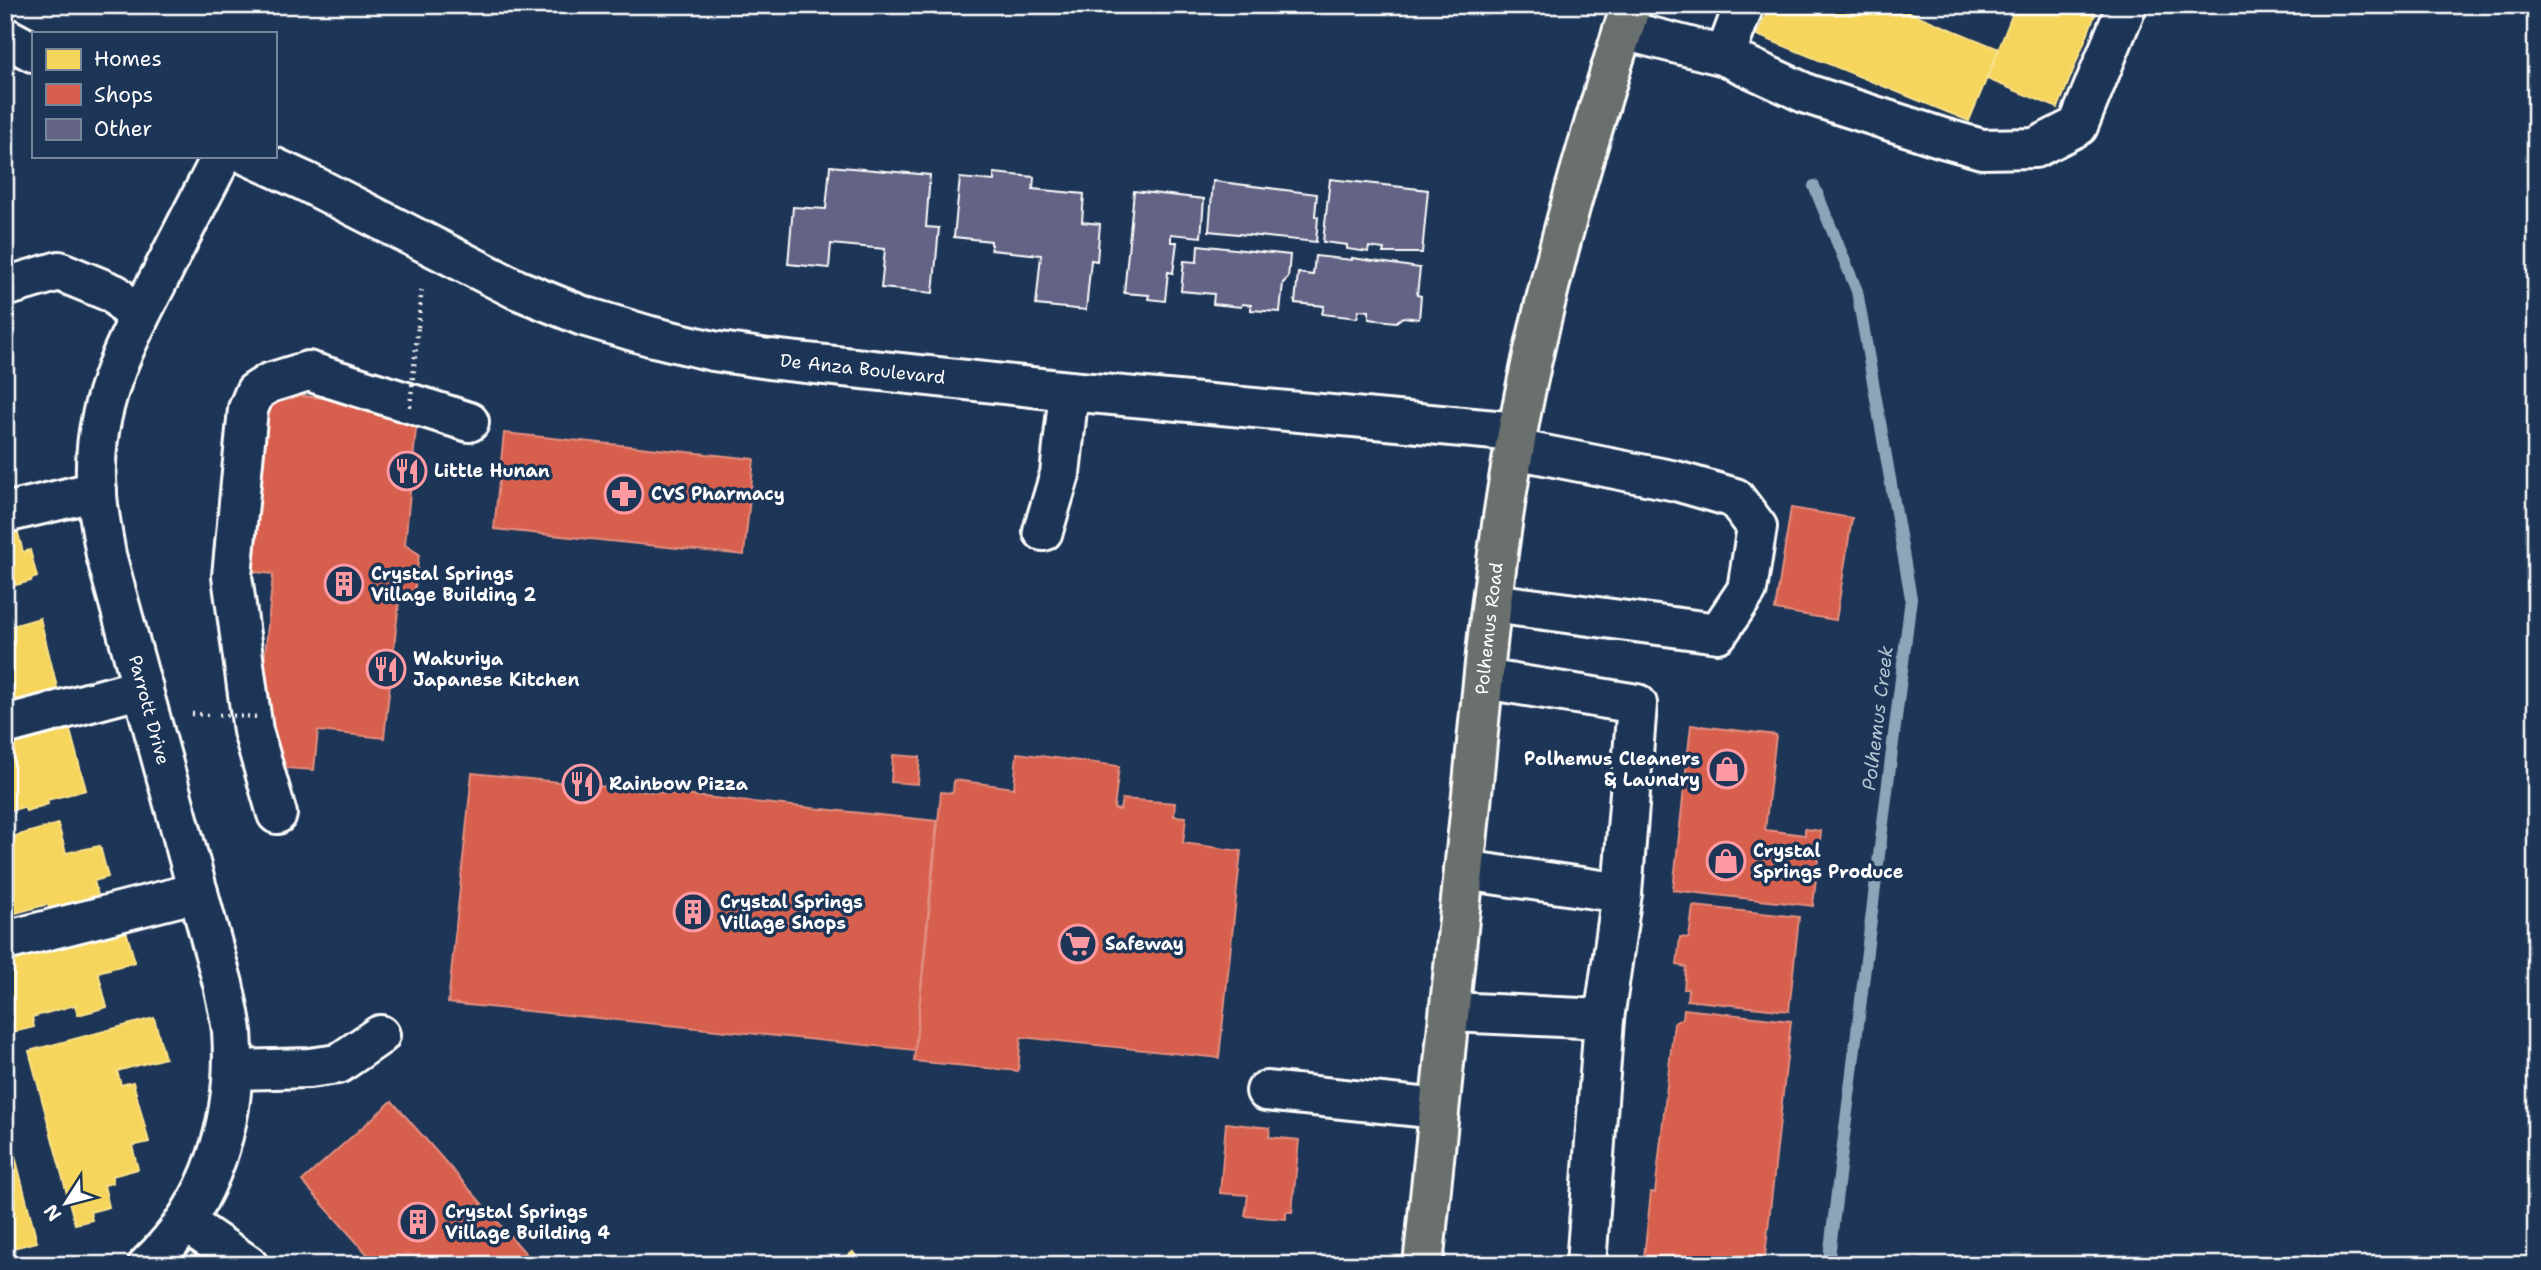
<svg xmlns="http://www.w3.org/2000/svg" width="2541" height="1270" viewBox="0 0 2541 1270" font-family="'Shantell Sans',sans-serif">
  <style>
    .homes { fill: #f6d55c; stroke: #f9e28d; stroke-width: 2 }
    .shops { fill: #d6604d; stroke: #e29082; stroke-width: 2 }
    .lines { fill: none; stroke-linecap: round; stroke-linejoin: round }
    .stream { stroke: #8ca5b8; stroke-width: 12 }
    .building { fill: #636386; stroke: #fff; stroke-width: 2 }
    .minor-casing { stroke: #fff; stroke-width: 44 }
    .major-casing { stroke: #fff; stroke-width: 44 }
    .path { stroke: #fff; stroke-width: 4.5; stroke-dasharray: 2 5; stroke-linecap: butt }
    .minor { stroke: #1d3557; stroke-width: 38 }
    .major { stroke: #6b706d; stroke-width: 38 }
    .path-bridge { stroke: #fff; stroke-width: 4.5; stroke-dasharray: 2 5; stroke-linecap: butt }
    .labels { text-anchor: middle; stroke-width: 7; stroke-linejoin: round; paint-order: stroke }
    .street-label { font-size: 18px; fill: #fff; stroke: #1d3557 }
    .poi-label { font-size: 18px; font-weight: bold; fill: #fff; stroke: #1d3557; text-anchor: start }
    .water-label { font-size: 19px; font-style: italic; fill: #b3c3cf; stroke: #1d3557 }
  </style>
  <rect width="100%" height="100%" fill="#1d3557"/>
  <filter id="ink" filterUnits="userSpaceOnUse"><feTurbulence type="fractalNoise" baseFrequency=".0143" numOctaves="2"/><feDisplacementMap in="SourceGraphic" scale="14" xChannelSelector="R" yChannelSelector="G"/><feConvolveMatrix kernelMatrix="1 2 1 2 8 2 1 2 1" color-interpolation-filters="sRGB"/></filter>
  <g filter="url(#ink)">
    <path class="homes" d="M 553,5 L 613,5 L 613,11 Z
      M 1770,5 L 1892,5 L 1999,49 L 1969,121 L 1757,35 Z
      M 2016,5 L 2099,5 L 2058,108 L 1987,79 Z
      M 5,449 L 12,472 L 6,474 L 10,485 L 5,486 Z
      M 15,522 L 23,552 L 30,550 L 37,577 L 31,579 L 31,581 L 5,588 L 5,525 Z
      M 40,618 L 58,691 L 5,705 L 5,628 Z
      M 67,719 L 86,790 L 47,800 L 48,804 L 26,811 L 24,807 L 5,812 L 5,742 Z
      M 58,824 L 66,853 L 100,846 L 108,877 L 94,881 L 98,895 L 49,909 L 48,904 L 5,916 L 5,839 Z
      M 123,920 L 135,962 L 98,972 L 107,1007 L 78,1015 L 75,1005 L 32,1017 L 34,1027 L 5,1034 L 5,954 Z
      M 154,1018 L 165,1058 L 117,1071 L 121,1085 L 133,1082 L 149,1142 L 132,1146 L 138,1169 L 112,1176 L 113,1183 L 104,1185 L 109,1207 L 90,1212 L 92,1220 L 75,1224 L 29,1051 Z
      M 5,1140 L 9,1153 L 14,1152 L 37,1242 L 5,1250 Z
      M 853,1252 L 863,1265 L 836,1265 Z"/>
    <path class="shops" d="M 264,392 L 418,408 L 405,545 L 419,554 L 414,594 L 399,602 L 384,738 L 318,731 L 314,770 L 270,767 L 274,727 L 258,725 L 273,574 L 247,571 Z
      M 504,433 L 754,459 L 744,555 L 494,529 Z
      M 1791,508 L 1852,518 L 1836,620 L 1775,610 Z
      M 1691,725 L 1776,735 L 1765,830 L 1805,835 L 1805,829 L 1821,831 L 1813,906 L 1673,890 Z
      M 1017,753 L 1119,766 L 1114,809 L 1120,810 L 1122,799 L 1175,803 L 1174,816 L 1186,817 L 1183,843 L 1241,851 L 1219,1058 L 1021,1037 L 1018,1071 L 914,1061 L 941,792 L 953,793 L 954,780 L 1014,788 Z
      M 893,755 L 920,757 L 918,784 L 891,782 Z
      M 472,773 L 937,821 L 915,1050 L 448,1003 Z
      M 1693,906 L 1799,917 L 1789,1011 L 1687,1000 L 1688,989 L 1684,989 L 1686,967 L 1677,965 L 1680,937 L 1689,938 Z
      M 1684,1009 L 1791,1021 L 1764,1265 L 1637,1265 L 1638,1256 L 1644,1257 L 1651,1192 L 1655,1193 L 1674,1023 L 1683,1018 Z
      M 392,1101 L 534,1263 L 533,1265 L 377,1265 L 302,1181 Z
      M 1226,1123 L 1270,1128 L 1269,1137 L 1299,1140 L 1292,1212 L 1286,1212 L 1286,1219 L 1245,1216 L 1248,1195 L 1220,1193 Z"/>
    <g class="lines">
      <path class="stream" d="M 1814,186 L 1857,291 L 1911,598 L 1828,1265"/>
    </g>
    <path class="building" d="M 830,166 L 930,175 L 926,227 L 939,228 L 933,293 L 881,288 L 885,249 L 831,244 L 829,268 L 788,264 L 793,207 L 826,209 Z
      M 994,173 L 1034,177 L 1033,189 L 1084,194 L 1082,222 L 1100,224 L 1097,261 L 1091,260 L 1086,310 L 1036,305 L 1041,255 L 991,250 L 991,241 L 954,237 L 960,178 L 994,181 Z
      M 1330,179 L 1428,190 L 1422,253 L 1383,253 L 1384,249 L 1369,247 L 1368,252 L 1347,249 L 1347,245 L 1323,242 Z
      M 1213,181 L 1317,194 L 1315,216 L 1318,217 L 1316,242 L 1209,231 Z
      M 1134,191 L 1204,199 L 1201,237 L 1171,234 L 1171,242 L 1177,242 L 1173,273 L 1168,272 L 1165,301 L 1148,299 L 1149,295 L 1124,293 Z
      M 1198,245 L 1290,255 L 1288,278 L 1283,283 L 1280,312 L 1251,310 L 1251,305 L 1242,304 L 1241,307 L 1213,304 L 1214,294 L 1181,291 L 1184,261 L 1197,262 Z
      M 1315,256 L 1352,260 L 1352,258 L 1420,268 L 1417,295 L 1421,296 L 1419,319 L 1403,317 L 1396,322 L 1369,319 L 1369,311 L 1359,310 L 1357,318 L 1322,314 L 1324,306 L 1295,303 L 1298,273 L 1313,275 Z"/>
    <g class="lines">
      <defs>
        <g id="minor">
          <path d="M 1623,30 L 1725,56 L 1744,5"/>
          <path d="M 5,37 L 33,52"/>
          <path d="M 1725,56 L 1807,94 L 1943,138 L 1982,149 L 2035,148 L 2078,126 L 2127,5"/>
          <path id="s1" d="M 249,156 L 306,182 L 516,289 L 583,316 L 650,336 L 713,351 L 769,359 L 1069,391 L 1517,432"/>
          <path d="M 5,287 L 59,271 L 115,294 L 138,320"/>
          <path d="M 5,513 L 97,491"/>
          <path d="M 1043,531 L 1060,474 L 1069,391"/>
          <path d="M 1492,603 L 1718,633 L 1747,590 L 1757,527 L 1735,498 L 1676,481 L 1514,449"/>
          <path d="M 1484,679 L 1637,704 L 1622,893"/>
          <path d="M 5,725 L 143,688"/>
          <path d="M 277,814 L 253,731 L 232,576 L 248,409 L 255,392 L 269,383 L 308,371 L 469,422"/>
          <path d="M 1464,870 L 1622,893 L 1604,1019"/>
          <path d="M 5,941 L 198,892"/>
          <path d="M 1450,1012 L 1604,1019 L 1586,1265"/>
          <path d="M 233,1070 L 309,1068 L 338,1064 L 380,1035"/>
          <path d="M 1266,1091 L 1439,1109"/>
          <path d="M 185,1222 L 248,1265"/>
          <path d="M 148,1265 C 213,1203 238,1118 232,1031 C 230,1015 226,999 223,984 L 106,555 C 101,526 95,496 96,465 C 97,396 130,334 161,275 C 181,235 202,195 222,156"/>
        </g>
        <g id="major">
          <path id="s2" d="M 1423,1265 C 1439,1111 1455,958 1471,804 C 1483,681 1494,556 1517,434 C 1544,288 1586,146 1631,5"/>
        </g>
      </defs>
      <use href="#minor" class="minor-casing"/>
      <use href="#major" class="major-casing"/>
      <path class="path" d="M 418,327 L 422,286
        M 192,714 L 212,715"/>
      <use href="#minor" class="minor"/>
      <use href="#major" class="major"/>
      <path class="path-bridge" d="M 410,407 L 418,327
        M 219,715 L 259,717"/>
    </g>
  </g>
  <defs>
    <symbol id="restaurant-ring" viewBox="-11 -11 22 22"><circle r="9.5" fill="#1d3557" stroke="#ff9aa2" stroke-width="1.5"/><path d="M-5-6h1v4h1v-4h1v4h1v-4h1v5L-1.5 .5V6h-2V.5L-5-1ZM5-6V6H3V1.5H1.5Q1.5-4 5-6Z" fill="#ff9aa2"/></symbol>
    <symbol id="pharmacy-ring" viewBox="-11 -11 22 22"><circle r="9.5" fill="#1d3557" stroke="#ff9aa2" stroke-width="1.5"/><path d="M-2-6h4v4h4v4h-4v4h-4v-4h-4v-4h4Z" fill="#ff9aa2"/></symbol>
    <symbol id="building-ring" viewBox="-11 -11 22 22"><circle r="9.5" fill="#1d3557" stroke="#ff9aa2" stroke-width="1.5"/><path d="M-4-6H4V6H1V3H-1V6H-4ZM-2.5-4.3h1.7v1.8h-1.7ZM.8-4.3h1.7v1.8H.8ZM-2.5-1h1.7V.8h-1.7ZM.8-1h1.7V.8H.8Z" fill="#ff9aa2"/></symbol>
    <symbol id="shop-ring" viewBox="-11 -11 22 22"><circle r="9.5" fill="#1d3557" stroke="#ff9aa2" stroke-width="1.5"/><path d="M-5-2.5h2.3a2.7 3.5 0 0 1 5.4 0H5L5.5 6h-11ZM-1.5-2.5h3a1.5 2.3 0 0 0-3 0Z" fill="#ff9aa2"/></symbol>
    <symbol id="supermarket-ring" viewBox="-11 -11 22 22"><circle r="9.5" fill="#1d3557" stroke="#ff9aa2" stroke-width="1.5"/><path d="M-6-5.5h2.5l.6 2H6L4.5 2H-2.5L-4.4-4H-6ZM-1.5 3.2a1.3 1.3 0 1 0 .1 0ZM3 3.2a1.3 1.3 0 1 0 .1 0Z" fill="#ff9aa2"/></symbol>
  </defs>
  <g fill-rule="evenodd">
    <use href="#restaurant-ring" x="385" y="449" width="44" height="44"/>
    <use href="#pharmacy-ring" x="602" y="472" width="44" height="44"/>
    <use href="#building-ring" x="322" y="562" width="44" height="44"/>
    <use href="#restaurant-ring" x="364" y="647" width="44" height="44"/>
    <use href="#shop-ring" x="1705" y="747" width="44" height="44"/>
    <use href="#restaurant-ring" x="560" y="762" width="44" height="44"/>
    <use href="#shop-ring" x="1704" y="839" width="44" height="44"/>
    <use href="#building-ring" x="671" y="890" width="44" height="44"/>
    <use href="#supermarket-ring" x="1056" y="922" width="44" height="44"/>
    <use href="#building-ring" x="396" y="1200" width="44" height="44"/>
  </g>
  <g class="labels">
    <g class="street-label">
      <text dy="6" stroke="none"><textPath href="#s1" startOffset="656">De Anza Boulevard</textPath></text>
      <text dy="6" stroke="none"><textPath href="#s2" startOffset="640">Polhemus Road</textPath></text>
      <text transform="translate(149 710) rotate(75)" y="6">Parrott Drive</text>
    </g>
    <g class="poi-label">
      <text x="434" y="477">Little Hunan</text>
      <text x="651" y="500">CVS Pharmacy</text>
      <text x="371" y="580">Crystal Springs<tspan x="371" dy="21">Village Building 2</tspan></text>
      <text x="413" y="665">Wakuriya<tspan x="413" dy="21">Japanese Kitchen</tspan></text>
      <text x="1700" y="765" text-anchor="end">Polhemus Cleaners<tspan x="1700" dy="21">&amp; Laundry</tspan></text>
      <text x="609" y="790">Rainbow Pizza</text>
      <text x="1753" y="857">Crystal<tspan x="1753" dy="21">Springs Produce</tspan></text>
      <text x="720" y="908">Crystal Springs<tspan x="720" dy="21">Village Shops</tspan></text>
      <text x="1105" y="950">Safeway</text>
      <text x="445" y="1218">Crystal Springs<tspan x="445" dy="21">Village Building 4</tspan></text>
    </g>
    <g class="water-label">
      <text transform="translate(1877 718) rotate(-83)" y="7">Polhemus Creek</text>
    </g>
  </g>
  <rect width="2541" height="1270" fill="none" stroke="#1d3557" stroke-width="28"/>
  <rect x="14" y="14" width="2513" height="1242" fill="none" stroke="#fff" stroke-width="2.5" filter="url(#ink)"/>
  <rect x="32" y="32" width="245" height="126" fill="#1d3557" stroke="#77869a" stroke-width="2"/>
  <rect x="46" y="49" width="35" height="21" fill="#f6d55c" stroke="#77869a" stroke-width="2"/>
  <text x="94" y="66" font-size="21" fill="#ffffff">Homes</text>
  <rect x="46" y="84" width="35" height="21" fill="#d6604d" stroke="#77869a" stroke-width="2"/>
  <text x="94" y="102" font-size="21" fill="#ffffff">Shops</text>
  <rect x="46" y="119" width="35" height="21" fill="#636386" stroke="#77869a" stroke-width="2"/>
  <text x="94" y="136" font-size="21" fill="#ffffff">Other</text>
  <g transform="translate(66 1203) rotate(234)" stroke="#1d3557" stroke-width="5" paint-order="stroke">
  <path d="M0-5L12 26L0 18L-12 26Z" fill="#ffffff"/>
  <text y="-10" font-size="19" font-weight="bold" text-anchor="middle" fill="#ffffff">N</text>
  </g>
</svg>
